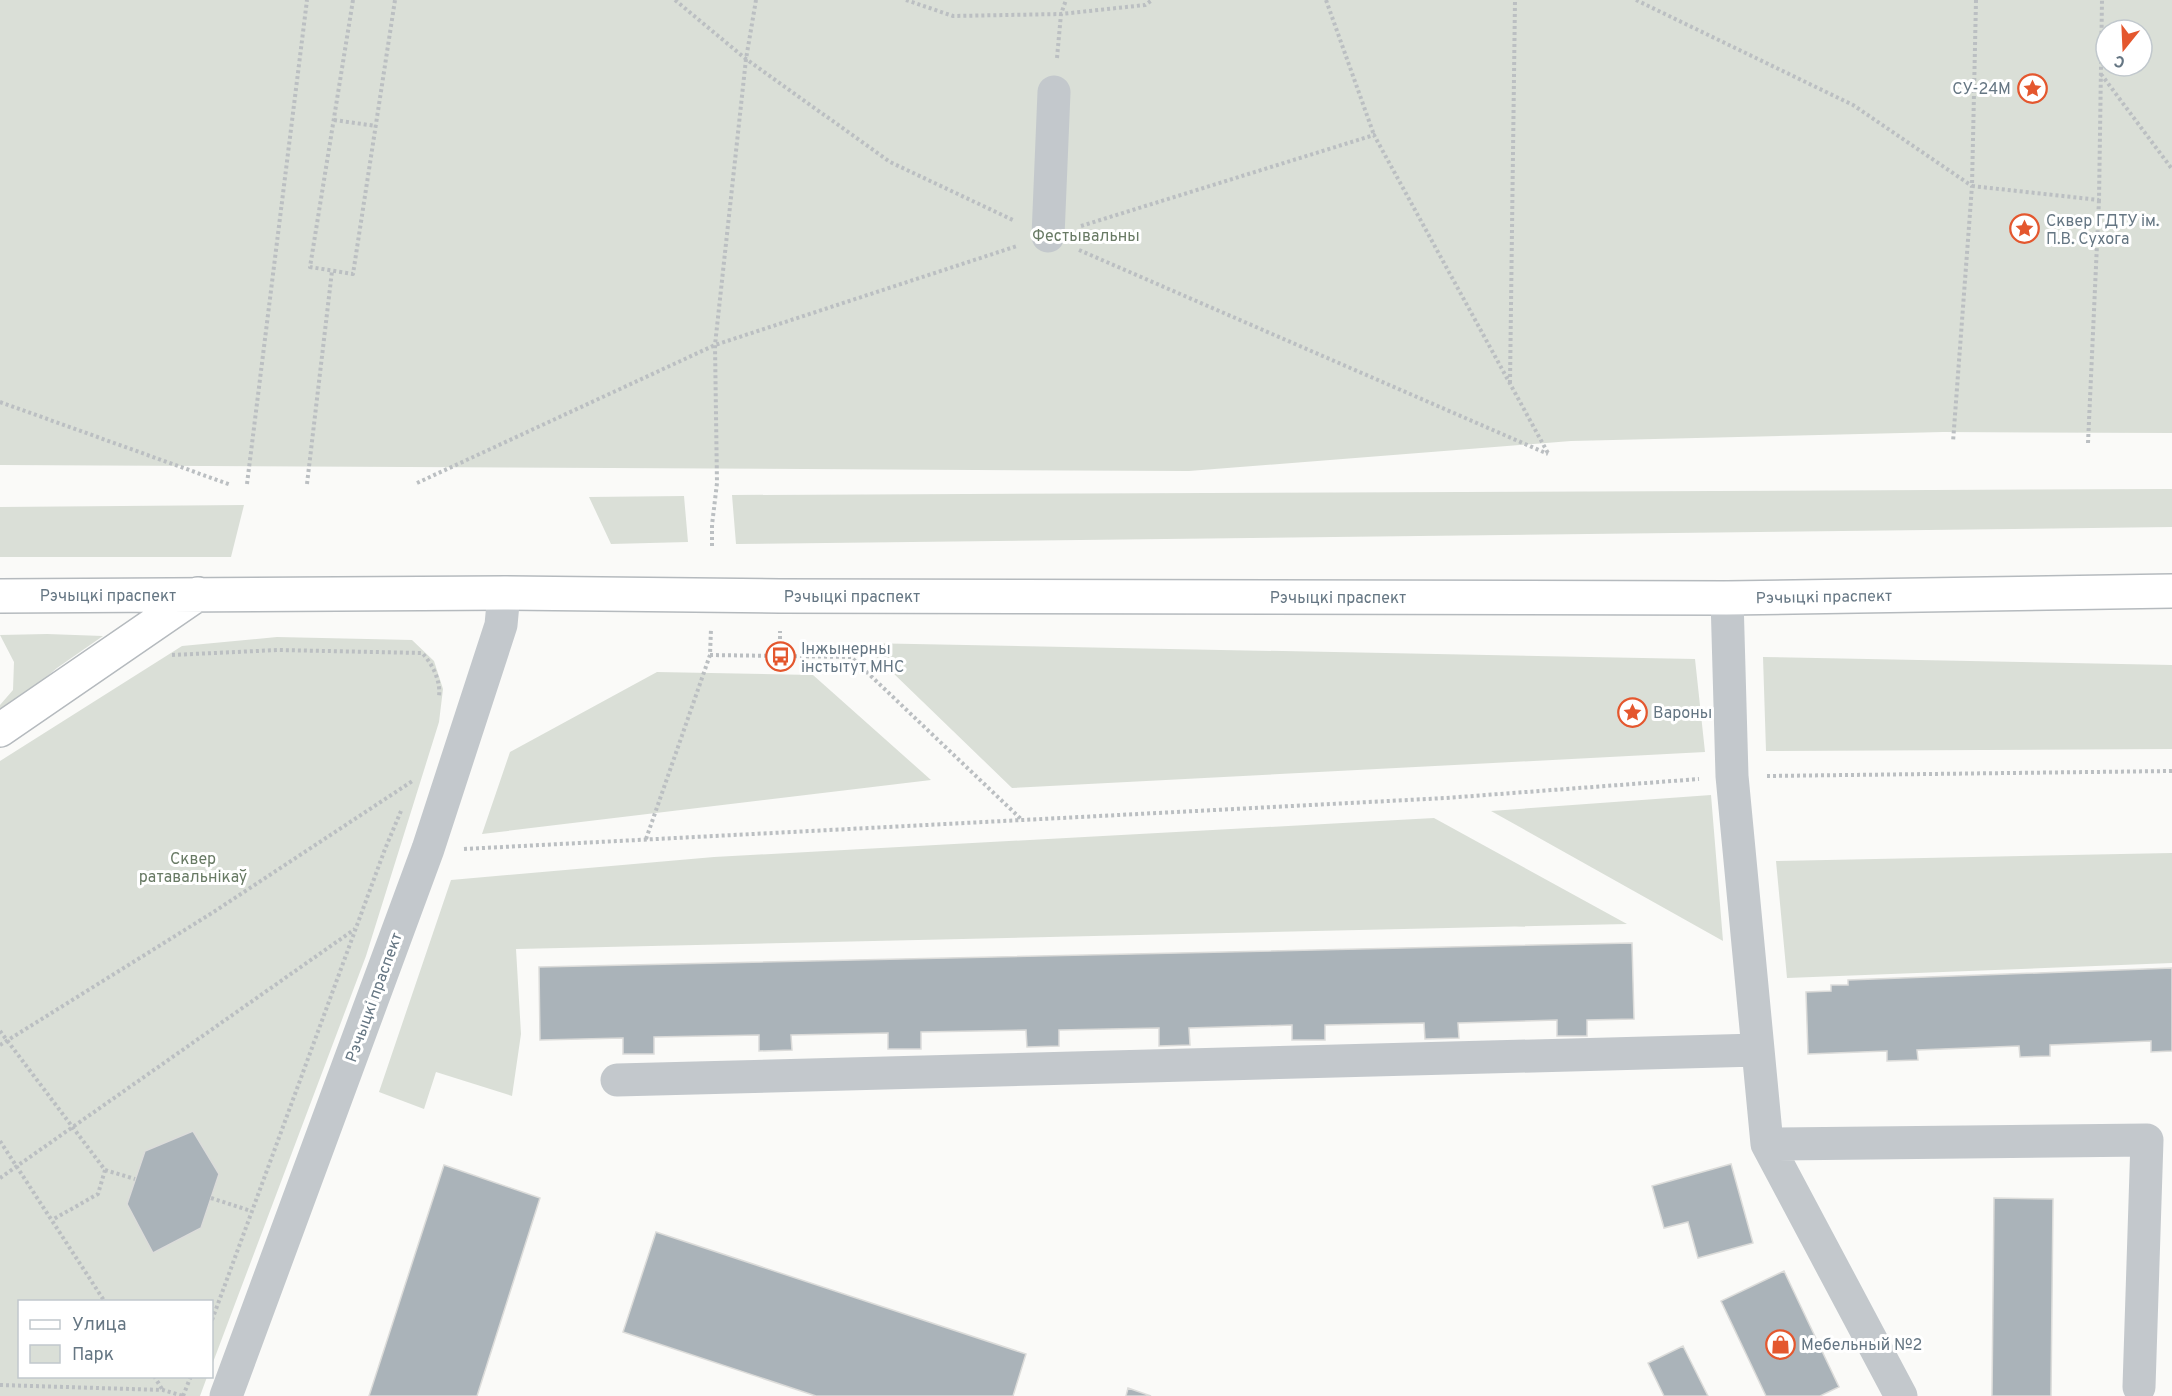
<svg xmlns="http://www.w3.org/2000/svg" width="2172" height="1396" viewBox="0 0 2172 1396" font-family="Overpass,sans-serif">
  <style>
    .green { fill: #dadfd7; fill-rule: evenodd }
    .building { fill: #aab3b9; stroke: #dcdcda; stroke-width: 1.5 }
    .lines { fill: none; stroke-linecap: round; stroke-linejoin: round }
    .major-casing { stroke: #b5babe; stroke-width: 36 }
    .path { stroke: #bbbfc2; stroke-width: 4; stroke-dasharray: 3 3; stroke-linecap: butt }
    .minor { stroke: #c3c8cc; stroke-width: 33 }
    .major { stroke: #fff; stroke-width: 33 }
    .labels { text-anchor: middle; stroke-width: 6; stroke-linejoin: round; paint-order: stroke }
    .poi-label { font-size: 16px; fill: #657683; stroke: #fff; text-anchor: start }
    .park-label { font-size: 16px; fill: #687a64; stroke: #fff }
    .street-label { font-size: 16px; fill: #657683; stroke: #fff }
  </style>
  <rect width="100%" height="100%" fill="#fafaf8"/>
  <path class="green" d="M 0,0 L 2172,0 L 2172,433 L 1943,432 L 1571,441 L 1189,471 L 0,465 ZM 2106,30 L 2142,30 L 2142,66 L 2106,66 Z
    M 2172,489 L 2172,527 L 736,544 L 732,495 Z
    M 684,496 L 688,542 L 611,544 L 589,497 Z
    M 244,505 L 231,557 L 0,557 L 0,507 Z
    M 47,634 L 103,636 L 57,668 L 13,705 L 0,709 L 0,705 L 13,690 L 14,662 L 0,635 Z
    M 277,637 L 412,640 L 434,661 L 443,689 L 439,722 L 366,956 L 212,1365 L 212,1302 L 20,1302 L 20,1376 L 207,1377 L 200,1396 L 0,1396 L 0,761 L 182,646 Z
    M 862,643 L 1695,659 L 1705,752 L 1012,788 Z
    M 1763,657 L 2172,665 L 2172,749 L 1766,751 Z
    M 657,672 L 813,675 L 931,780 L 482,834 L 510,752 Z
    M 1711,795 L 1723,941 L 1491,811 Z
    M 1434,818 L 1627,924 L 516,949 L 521,1034 L 512,1096 L 436,1072 L 424,1109 L 379,1092 L 451,880 L 714,857 Z
    M 2172,853 L 2172,963 L 1787,978 L 1776,861 Z"/>
  <path class="building" d="M 1632,943 L 1634,1019 L 1587,1020 L 1587,1036 L 1557,1036 L 1557,1020 L 1458,1023 L 1459,1038 L 1425,1039 L 1424,1023 L 1325,1025 L 1325,1040 L 1292,1040 L 1292,1025 L 1189,1028 L 1190,1045 L 1159,1046 L 1159,1028 L 1059,1030 L 1059,1046 L 1027,1047 L 1026,1030 L 921,1032 L 921,1049 L 888,1049 L 888,1033 L 791,1035 L 792,1050 L 759,1051 L 759,1035 L 654,1037 L 654,1054 L 623,1054 L 623,1038 L 540,1040 L 539,967 Z
    M 2172,968 L 2172,1051 L 2151,1052 L 2151,1041 L 2050,1045 L 2050,1056 L 2020,1057 L 2019,1046 L 1917,1050 L 1918,1060 L 1887,1061 L 1887,1051 L 1808,1054 L 1806,992 L 1831,991 L 1831,985 L 1848,985 L 1848,980 Z
    M 193,1131 L 219,1174 L 201,1228 L 153,1253 L 127,1204 L 145,1151 Z
    M 1731,1164 L 1753,1243 L 1698,1258 L 1688,1222 L 1664,1228 L 1652,1186 Z
    M 444,1165 L 540,1198 L 477,1396 L 369,1396 Z
    M 1994,1198 L 2053,1199 L 2051,1396 L 1992,1396 Z
    M 656,1232 L 1026,1354 L 1013,1396 L 816,1396 L 623,1332 Z
    M 1784,1271 L 1839,1387 L 1820,1396 L 1766,1396 L 1721,1301 Z
    M 1683,1346 L 1708,1396 L 1664,1396 L 1648,1363 Z
    M 1128,1388 L 1151,1396 L 1126,1396 Z"/>
  <g class="lines">
    <defs>
      <path id="major" d="M 0,596 L 504,593 L 780,596 L 1727,598 L 2172,591
        M 0,730 L 198,594"/>
    </defs>
    <use href="#major" class="major-casing"/>
    <path class="path" d="M 353,0 L 310,267 L 353,274 L 395,0
      M 675,0 L 746,59 L 890,162 L 1015,221
      M 906,0 L 953,16 L 1061,14 L 1145,5 L 1152,0
      M 1326,0 L 1374,135
      M 1636,0 L 1853,105 L 1972,186 L 1953,442
      M 1976,0 L 1972,186 L 2099,200 L 2102,0
      M 1057,58 L 1061,14 L 1066,0
      M 2101,74 L 2172,169
      M 334,120 L 376,126
      M 1081,226 L 1374,135 L 1549,455
      M 1079,250 L 1548,454
      M 1510,383 L 1515,0
      M 0,402 L 231,485
      M 2088,443 L 2099,200
      M 417,483 L 715,345 L 1017,246
      M 247,484 L 307,0
      M 307,484 L 332,271
      M 712,546 L 712,525 L 717,483 L 715,345 L 746,59 L 756,0
      M 172,655 L 278,650 L 422,653 C 432,663 441,681 439,696
      M 710,655 L 851,657 L 1021,819
      M 780,657 L 780,631
      M 1767,776 L 2172,771
      M 646,839 L 710,655 L 711,629
      M 464,849 L 1446,798 L 1699,779
      M 0,1031 L 105,1170 L 98,1194 L 52,1220
      M 0,1045 L 212,913 L 414,780
      M 0,1141 L 105,1302
      M 105,1170 L 135,1179
      M 0,1178 L 355,929
      M 211,1198 L 251,1211
      M 212,1320 L 385,849 L 401,811
      M 154,1376 L 162,1389
      M 0,1385 L 163,1390 L 183,1396
      M 183,1396 L 191,1376"/>
    <path class="minor" d="M 1048,236 L 1054,92
      M 1727,598 L 1732,776 L 1767,1144 L 2147,1140 L 2139,1387
      M 617,1080 L 1758,1050
      M 1767,1144 L 1901,1396
      M 226,1396 L 428,849 L 501,625 L 504,593"/>
    <use href="#major" class="major"/>
  </g>
  <defs>
    <symbol id="sight-ring" viewBox="-11 -11 22 22"><circle r="9.5" fill="#fff" stroke="#e4572e" stroke-width="1.5"/><path d="M0-6L1.8-2.2L6-1.7L2.9 1.2L3.7 5.4L0 3.3L-3.7 5.4L-2.9 1.2L-6-1.7L-1.8-2.2Z" fill="#e4572e"/></symbol>
    <symbol id="bus-ring" viewBox="-11 -11 22 22"><circle r="9.5" fill="#fff" stroke="#e4572e" stroke-width="1.5"/><path d="M-5-6H5V4H4V6H2V4H-2V6H-4V4H-5ZM-3.5-4V0h7V-4ZM-3.5 1.2v1.5H-2V1.2ZM2 1.2v1.5H3.5V1.2Z" fill="#e4572e"/></symbol>
    <symbol id="shop-ring" viewBox="-11 -11 22 22"><circle r="9.5" fill="#fff" stroke="#e4572e" stroke-width="1.5"/><path d="M-5-2.5h2.3a2.7 3.5 0 0 1 5.4 0H5L5.5 6h-11ZM-1.5-2.5h3a1.5 2.3 0 0 0-3 0Z" fill="#e4572e"/></symbol>
  </defs>
  <g fill-rule="evenodd">
    <use href="#sight-ring" x="2016" y="72" width="33" height="33"/>
    <use href="#sight-ring" x="2008" y="212" width="33" height="33"/>
    <use href="#bus-ring" x="764" y="640" width="33" height="33"/>
    <use href="#sight-ring" x="1616" y="696" width="33" height="33"/>
    <use href="#shop-ring" x="1764" y="1328" width="33" height="33"/>
  </g>
  <g class="labels">
    <g class="poi-label">
      <text x="2011" y="94" text-anchor="end">СУ-24М</text>
      <text x="2046" y="226">Сквер ГДТУ ім.<tspan x="2046" dy="18">П.В. Сухога</tspan></text>
      <text x="801" y="654">Інжынерны<tspan x="801" dy="18">інстытут МНС</tspan></text>
      <text x="1653" y="718">Вароны</text>
      <text x="1801" y="1350">Мебельный №2</text>
    </g>
    <g class="park-label">
      <text x="1086" y="241">Фестывальны</text>
      <text x="193" y="864">Сквер<tspan x="193" dy="18">ратавальнікаў</tspan></text>
    </g>
    <g class="street-label">
      <text x="108" y="601">Рэчыцкі праспект</text>
      <text x="852" y="602">Рэчыцкі праспект</text>
      <text transform="translate(1824 596) rotate(-1)" y="6">Рэчыцкі праспект</text>
      <text x="1338" y="603">Рэчыцкі праспект</text>
      <text transform="translate(373 997) rotate(-70)" y="6">Рэчыцкі праспект</text>
    </g>
  </g>
  <rect x="18" y="1300" width="195" height="78" fill="#ffffff" stroke="#c1c8cd" stroke-width="1.5"/>
  <rect x="30" y="1320" width="30" height="9" fill="#ffffff" stroke="#c1c8cd" stroke-width="1.5"/>
  <text x="72" y="1330" font-size="18" fill="#657683">Улица</text>
  <rect x="30" y="1345" width="30" height="18" fill="#dadfd7" stroke="#c1c8cd" stroke-width="1.5"/>
  <text x="72" y="1360" font-size="18" fill="#657683">Парк</text>
  <g transform="translate(2124 48) rotate(198)"><circle r="28" fill="#ffffff" stroke="#c1c8cd" stroke-width="1.5"/>
  <path d="M0-4.5L10 22L0 15L-10 22Z" fill="#e4572e"/>
  <text y="-9" font-size="16" font-weight="bold" text-anchor="middle" fill="#657683">С</text>
  </g>
</svg>
